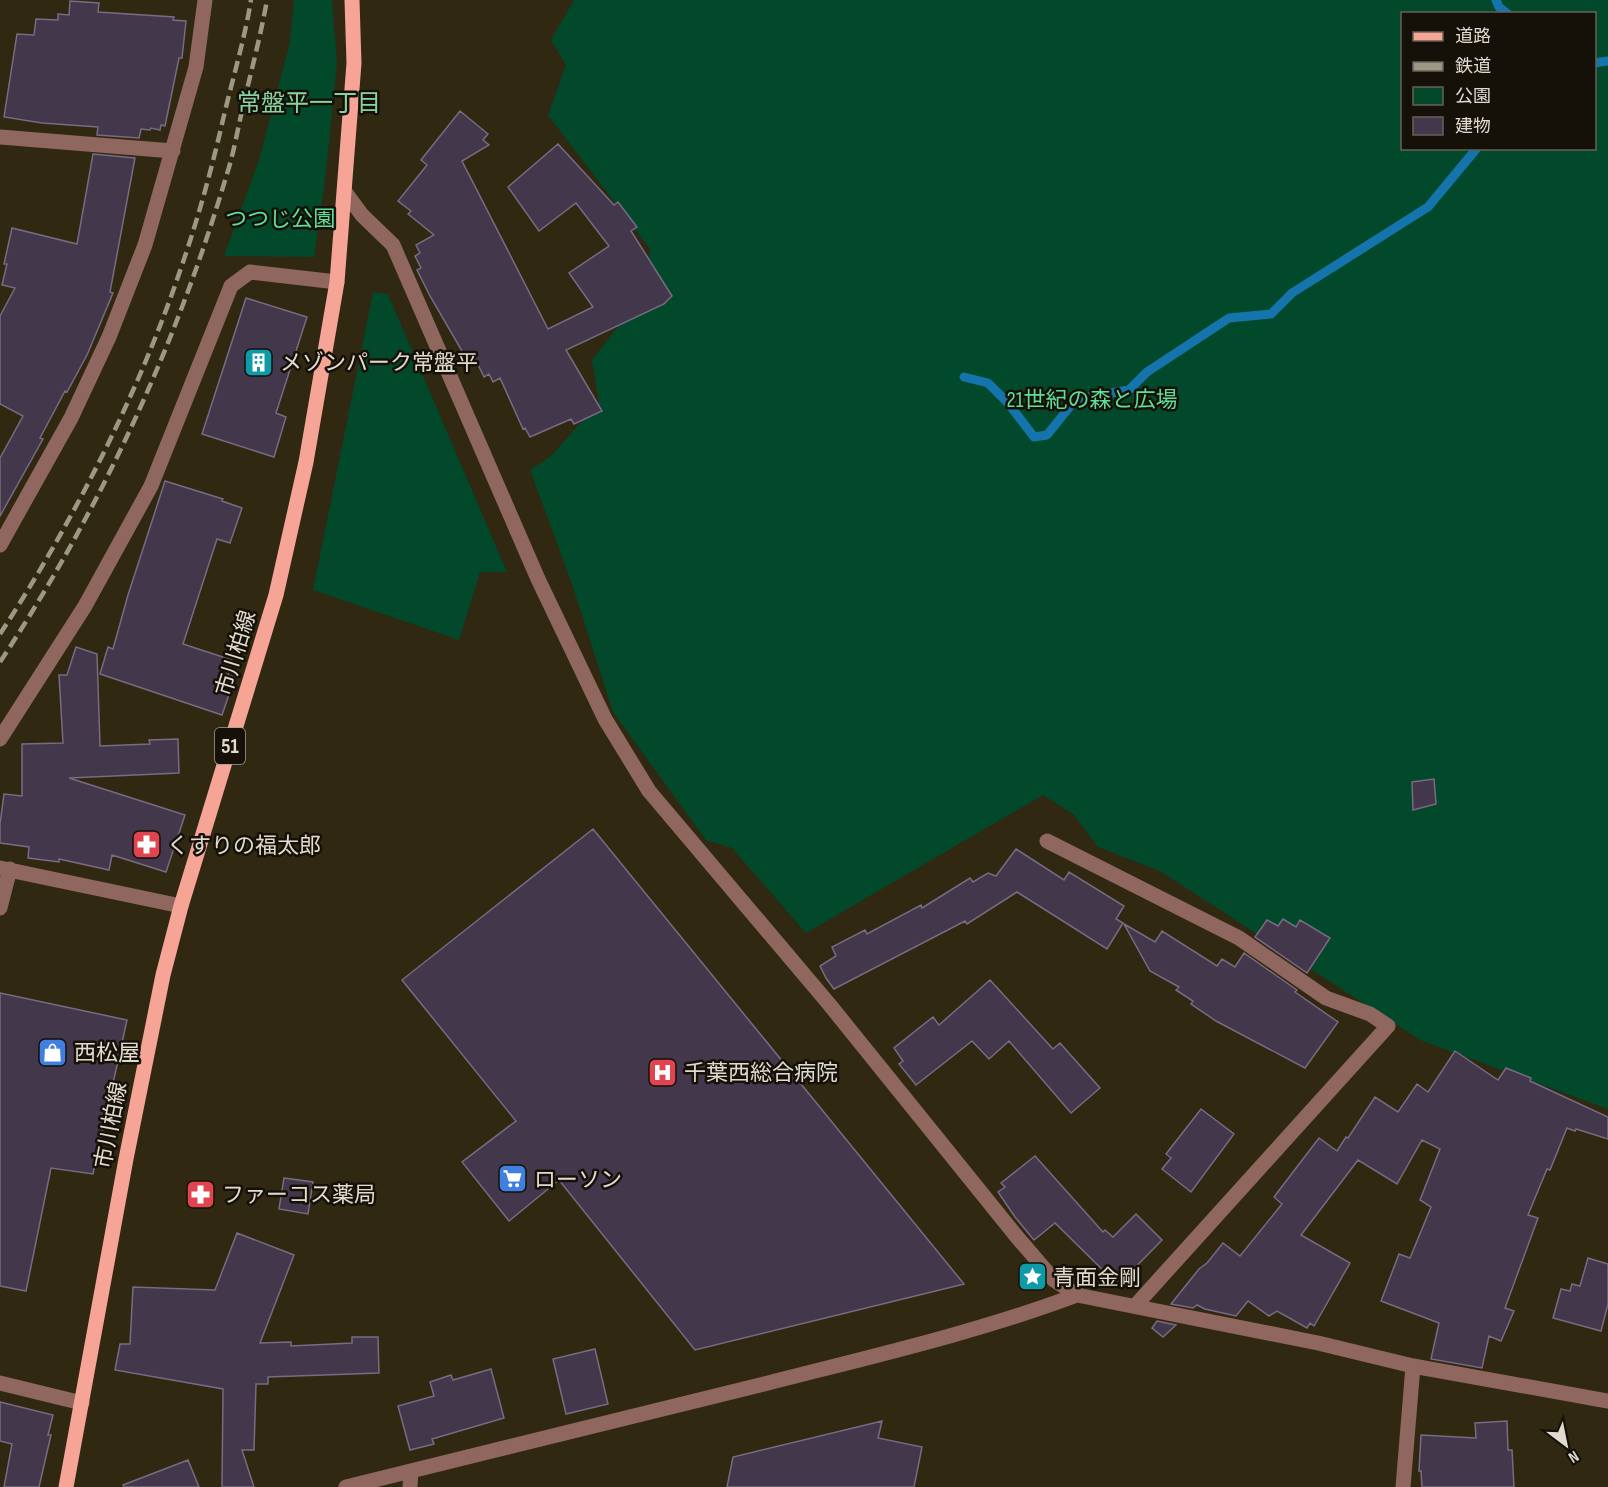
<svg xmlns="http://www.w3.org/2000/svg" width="1608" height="1487" viewBox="0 0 1608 1487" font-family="'Sofia Sans Condensed','Noto Sans JP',sans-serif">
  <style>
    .green { fill: #01492a; fill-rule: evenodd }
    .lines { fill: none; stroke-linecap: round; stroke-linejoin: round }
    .stream { stroke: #1574ab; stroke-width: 9 }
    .building { fill: #42374b; stroke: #786b82; stroke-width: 1.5 }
    .minor { stroke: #8f675f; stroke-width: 15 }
    .major { stroke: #f6a495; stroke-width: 15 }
    .rail { stroke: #9d9786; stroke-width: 4.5; stroke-dasharray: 12 6; stroke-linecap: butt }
    .labels { text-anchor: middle; stroke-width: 5; stroke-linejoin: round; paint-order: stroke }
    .shield { fill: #151108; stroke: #a39e93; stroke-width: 1.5 }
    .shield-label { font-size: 21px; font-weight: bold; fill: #e0dbce }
    .park-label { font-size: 22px; fill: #5fdd99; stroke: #151108 }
    .poi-label { font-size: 22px; fill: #e0dbce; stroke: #151108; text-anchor: start }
    .street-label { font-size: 22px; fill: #e0dbce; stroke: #151108 }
    .neighbourhood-label { font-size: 24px; fill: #89d2a2; stroke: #151108 }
  </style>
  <rect width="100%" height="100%" fill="#312812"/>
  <path class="green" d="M 294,0 L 332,0 L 337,62 L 325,180 L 314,257 L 224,256 L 259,160 L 290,42 Z
    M 574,0 L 1608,0 L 1608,1109 L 1420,1040 L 1160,871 L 1098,847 L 1074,815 L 1043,795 L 806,933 L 732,848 L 706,840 L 613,712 L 572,584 L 530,470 L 551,456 L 599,402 L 592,360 L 646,290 L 650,249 L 548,115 L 566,65 L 551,40 ZM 1402,14 L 1594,14 L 1594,148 L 1402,148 Z
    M 373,292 L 388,294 L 507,572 L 480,572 L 459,640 L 313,590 Z"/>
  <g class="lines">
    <path class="stream" d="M 1496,0 L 1499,7 L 1508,14
      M 1594,63 L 1608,61
      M 964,377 L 988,383 L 1008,403 L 1034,437 L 1047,435 L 1076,399 L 1129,390 L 1147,372 L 1229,318 L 1271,314 L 1292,293 L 1428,207 L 1477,148"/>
  </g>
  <path class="building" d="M 70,1 L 99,3 L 98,12 L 174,17 L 173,20 L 186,21 L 182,58 L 179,58 L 165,126 L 161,125 L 160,130 L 151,128 L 150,130 L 141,129 L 139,138 L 97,135 L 98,127 L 42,123 L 4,117 L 17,34 L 34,35 L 36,19 L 58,20 L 58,14 L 69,15 Z
    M 460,111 L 488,134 L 483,140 L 489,145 L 462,161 L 548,329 L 593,307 L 569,273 L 609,246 L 576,203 L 539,231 L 508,187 L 558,144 L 614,205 L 618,202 L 637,227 L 631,231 L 672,296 L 664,304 L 566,350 L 602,411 L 574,424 L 571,419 L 530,437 L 525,428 L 523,429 L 500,378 L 493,382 L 489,374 L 484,377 L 473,354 L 466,358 L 430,296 L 417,270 L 421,268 L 415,256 L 420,253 L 416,245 L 434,235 L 408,214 L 411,211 L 398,201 L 427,165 L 421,160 Z
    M 93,154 L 135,158 L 110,292 L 113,293 L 87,355 L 67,392 L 65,391 L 40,438 L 43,439 L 0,516 L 0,458 L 23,416 L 0,404 L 0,316 L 15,288 L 2,285 L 7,264 L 4,264 L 12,228 L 77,244 Z
    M 246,298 L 307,317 L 276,413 L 286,417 L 274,457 L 202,434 Z
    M 165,481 L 223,499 L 222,501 L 242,508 L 230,543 L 217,539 L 183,644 L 232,660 L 228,675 L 235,677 L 222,715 L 100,674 L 108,647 L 113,649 L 128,595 Z
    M 76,647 L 97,654 L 100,746 L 150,744 L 149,740 L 178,739 L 179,773 L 69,778 L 185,815 L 166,872 L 112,855 L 109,870 L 59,859 L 59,862 L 28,858 L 29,847 L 0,843 L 0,824 L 4,794 L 22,796 L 22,744 L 63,743 L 59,675 L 67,675 Z
    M 1434,779 L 1436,804 L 1413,810 L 1412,782 Z
    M 593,829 L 964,1284 L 695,1350 L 559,1180 L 509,1221 L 462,1162 L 516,1121 L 402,980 Z
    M 1016,849 L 1064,880 L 1069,872 L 1124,906 L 1116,919 L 1123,923 L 1107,949 L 1017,892 L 967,924 L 965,921 L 834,989 L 826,978 L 820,966 L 836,956 L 832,947 L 865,930 L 867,934 L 921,905 L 922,908 L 970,878 L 973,882 L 988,873 L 996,876 Z
    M 1283,919 L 1296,927 L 1300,920 L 1330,938 L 1307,973 L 1255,937 L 1267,920 L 1278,926 Z
    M 1124,924 L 1155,942 L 1162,931 L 1217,966 L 1222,959 L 1235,967 L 1244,953 L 1297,990 L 1295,992 L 1338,1022 L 1305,1068 L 1216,1021 L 1191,1004 L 1193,1001 L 1176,990 L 1179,987 L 1150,971 Z
    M 990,980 L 1053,1049 L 1060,1043 L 1100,1088 L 1071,1113 L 1009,1041 L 989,1059 L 972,1041 L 916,1085 L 899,1064 L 903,1061 L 894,1048 L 933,1017 L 939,1025 Z
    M 0,993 L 127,1020 L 93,1174 L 51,1168 L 26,1291 L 0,1286 Z
    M 1455,1051 L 1498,1080 L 1506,1068 L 1531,1078 L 1530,1081 L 1608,1117 L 1608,1139 L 1576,1129 L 1575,1131 L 1567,1128 L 1550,1170 L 1547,1169 L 1528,1215 L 1538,1218 L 1505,1308 L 1514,1311 L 1501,1341 L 1489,1336 L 1482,1368 L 1431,1359 L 1439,1323 L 1381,1301 L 1399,1254 L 1410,1258 L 1431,1207 L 1420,1200 L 1440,1149 L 1422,1140 L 1397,1184 L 1358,1160 L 1301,1235 L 1350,1263 L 1314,1326 L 1310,1323 L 1307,1328 L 1277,1311 L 1269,1316 L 1248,1301 L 1236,1316 L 1205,1309 L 1197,1305 L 1193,1308 L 1171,1304 L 1199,1269 L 1207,1263 L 1223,1243 L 1240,1256 L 1282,1204 L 1274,1197 L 1319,1138 L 1337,1151 L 1346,1137 L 1348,1138 L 1375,1097 L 1398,1112 L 1417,1084 L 1428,1092 Z
    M 1201,1109 L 1234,1134 L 1191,1192 L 1162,1169 L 1171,1158 L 1166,1154 Z
    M 1035,1156 L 1103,1232 L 1105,1230 L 1113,1237 L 1136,1214 L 1162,1240 L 1118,1285 L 1055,1223 L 1034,1240 L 1015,1217 L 998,1192 L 1005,1187 L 1001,1183 Z
    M 284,1178 L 313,1182 L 308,1214 L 279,1209 Z
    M 237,1233 L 294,1255 L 260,1343 L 291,1342 L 291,1346 L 352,1343 L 352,1337 L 378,1337 L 379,1373 L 268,1377 L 268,1384 L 256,1384 L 254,1450 L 242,1450 L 254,1487 L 222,1487 L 223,1389 L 115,1370 L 120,1344 L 130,1344 L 133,1287 L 215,1290 Z
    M 1588,1258 L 1608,1264 L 1608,1304 L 1601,1331 L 1553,1318 L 1561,1289 L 1570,1291 L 1572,1284 L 1580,1286 Z
    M 1157,1321 L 1176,1325 L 1163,1337 L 1152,1328 Z
    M 595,1349 L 608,1404 L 566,1414 L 553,1359 Z
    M 491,1369 L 504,1418 L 432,1439 L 434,1444 L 410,1450 L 398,1406 L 434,1396 L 430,1382 L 451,1375 L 453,1380 Z
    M 0,1402 L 53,1415 L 48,1435 L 51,1435 L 39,1487 L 4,1487 L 12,1444 L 0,1441 Z
    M 882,1421 L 878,1438 L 922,1447 L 914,1487 L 727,1487 L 733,1457 Z
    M 1507,1421 L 1508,1450 L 1512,1450 L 1514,1487 L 1422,1487 L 1421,1471 L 1419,1471 L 1421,1435 L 1476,1438 L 1475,1423 Z
    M 188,1460 L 199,1487 L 124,1487 L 123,1485 Z"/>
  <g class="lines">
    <path class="minor" d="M 0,137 L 173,151
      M 345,192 L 362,215 L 393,245 L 538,579 L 605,719 L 649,791 L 829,1004 L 1017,1237 L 1054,1280 L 1077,1295 L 1318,1343 L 1413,1366 L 1608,1401
      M 0,545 L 71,418 L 109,337 L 145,245 L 196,67 L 205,0
      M 0,739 L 85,606 L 151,486 L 231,286 L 250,272 L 337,282
      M 1047,841 L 1239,938 L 1326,998 L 1370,1014 L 1388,1026 L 1135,1306
      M 0,868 L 181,906
      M 0,908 L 10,869
      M 0,1383 L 82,1403
      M 346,1487 C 485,1454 624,1419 764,1384 C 869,1357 975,1333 1077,1295
      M 410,1487 L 411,1471
      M 1403,1487 L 1413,1366"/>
    <path class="major" d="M 66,1487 L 126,1159 L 163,975 L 181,906 L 276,595 L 306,462 L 337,282 L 354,63 L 352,0"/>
    <path class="rail" d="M 0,634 C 72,524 139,393 181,268 C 199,216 213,164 225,111 C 234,74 245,37 251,0
      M 0,662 C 99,512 175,349 226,177 C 234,153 238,127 244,102 C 252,68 261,34 267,0"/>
  </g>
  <defs>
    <symbol id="building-square" viewBox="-11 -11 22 22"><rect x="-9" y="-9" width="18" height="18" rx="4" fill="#0f9aa8" stroke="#151108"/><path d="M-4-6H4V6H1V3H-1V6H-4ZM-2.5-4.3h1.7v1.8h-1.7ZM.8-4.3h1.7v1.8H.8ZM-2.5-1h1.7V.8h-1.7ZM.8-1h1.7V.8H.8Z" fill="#fff"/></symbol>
    <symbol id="pharmacy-square" viewBox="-11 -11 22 22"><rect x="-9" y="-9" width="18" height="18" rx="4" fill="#e0444e" stroke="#151108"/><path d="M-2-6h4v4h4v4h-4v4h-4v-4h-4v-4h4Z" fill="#fff"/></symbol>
    <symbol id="shop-square" viewBox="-11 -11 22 22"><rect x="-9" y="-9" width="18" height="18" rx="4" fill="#3f7fe0" stroke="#151108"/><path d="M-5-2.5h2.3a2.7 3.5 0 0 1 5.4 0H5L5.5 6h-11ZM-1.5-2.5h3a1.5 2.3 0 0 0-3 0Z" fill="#fff"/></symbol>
    <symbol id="hospital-square" viewBox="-11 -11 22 22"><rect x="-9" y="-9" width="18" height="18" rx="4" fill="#e0444e" stroke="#151108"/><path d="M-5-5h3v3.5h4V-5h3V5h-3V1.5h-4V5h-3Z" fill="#fff"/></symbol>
    <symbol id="supermarket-square" viewBox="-11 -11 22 22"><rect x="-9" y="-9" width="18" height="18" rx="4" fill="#3f7fe0" stroke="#151108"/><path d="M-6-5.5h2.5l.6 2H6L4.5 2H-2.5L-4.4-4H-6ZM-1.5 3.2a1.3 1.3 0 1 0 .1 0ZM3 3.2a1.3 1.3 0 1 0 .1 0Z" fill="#fff"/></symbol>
    <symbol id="sight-square" viewBox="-11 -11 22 22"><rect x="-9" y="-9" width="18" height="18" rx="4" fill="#0f9aa8" stroke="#151108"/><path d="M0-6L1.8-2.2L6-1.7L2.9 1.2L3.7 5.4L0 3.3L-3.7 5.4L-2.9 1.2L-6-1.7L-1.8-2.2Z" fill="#fff"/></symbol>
  </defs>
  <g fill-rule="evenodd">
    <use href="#building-square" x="242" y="346" width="33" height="33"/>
    <use href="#pharmacy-square" x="130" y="828" width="33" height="33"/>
    <use href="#shop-square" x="36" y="1036" width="33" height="33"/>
    <use href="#hospital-square" x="646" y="1056" width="33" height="33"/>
    <use href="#supermarket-square" x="496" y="1162" width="33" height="33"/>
    <use href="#pharmacy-square" x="184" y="1178" width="33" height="33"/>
    <use href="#sight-square" x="1016" y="1260" width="33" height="33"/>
  </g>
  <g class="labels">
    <rect class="shield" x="215" y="728" width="30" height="36" rx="4.5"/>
    <g class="shield-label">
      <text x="230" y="753">51</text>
    </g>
    <g class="park-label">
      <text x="280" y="226">つつじ公園</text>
      <text x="1092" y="407">21世紀の森と広場</text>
    </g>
    <g class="poi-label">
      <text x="280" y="370">メゾンパーク常盤平</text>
      <text x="167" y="853">くすりの福太郎</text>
      <text x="74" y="1060">西松屋</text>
      <text x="684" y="1080">千葉西総合病院</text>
      <text x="534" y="1187">ローソン</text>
      <text x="222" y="1202">ファーコス薬局</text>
      <text x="1053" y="1285">青面金剛</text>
    </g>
    <g class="street-label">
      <text transform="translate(235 653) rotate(-73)" y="8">市川柏線</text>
      <text transform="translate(110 1125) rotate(-79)" y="8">市川柏線</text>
    </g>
    <g class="neighbourhood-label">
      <text x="309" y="111">常盤平一丁目</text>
    </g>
  </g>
  <rect x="1401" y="12" width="195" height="138" fill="#151108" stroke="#666257" stroke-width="1.5"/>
  <rect x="1413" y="32" width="30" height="9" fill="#f6a495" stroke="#666257" stroke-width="1.5"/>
  <text x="1455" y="42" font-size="18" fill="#e0dbce">道路</text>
  <rect x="1413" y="62" width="30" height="9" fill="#9d9786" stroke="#666257" stroke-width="1.5"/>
  <text x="1455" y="72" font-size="18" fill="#e0dbce">鉄道</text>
  <rect x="1413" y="87" width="30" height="18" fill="#01492a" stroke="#666257" stroke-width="1.5"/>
  <text x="1455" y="102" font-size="18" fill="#e0dbce">公園</text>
  <rect x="1413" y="117" width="30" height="18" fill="#42374b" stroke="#666257" stroke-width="1.5"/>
  <text x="1455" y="132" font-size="18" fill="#e0dbce">建物</text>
  <g transform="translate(1566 1445) rotate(148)" stroke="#151108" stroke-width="4.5" paint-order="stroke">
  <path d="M0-4.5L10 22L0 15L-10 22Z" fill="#e0dbce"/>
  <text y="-9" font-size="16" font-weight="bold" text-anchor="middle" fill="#e0dbce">N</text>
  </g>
</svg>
